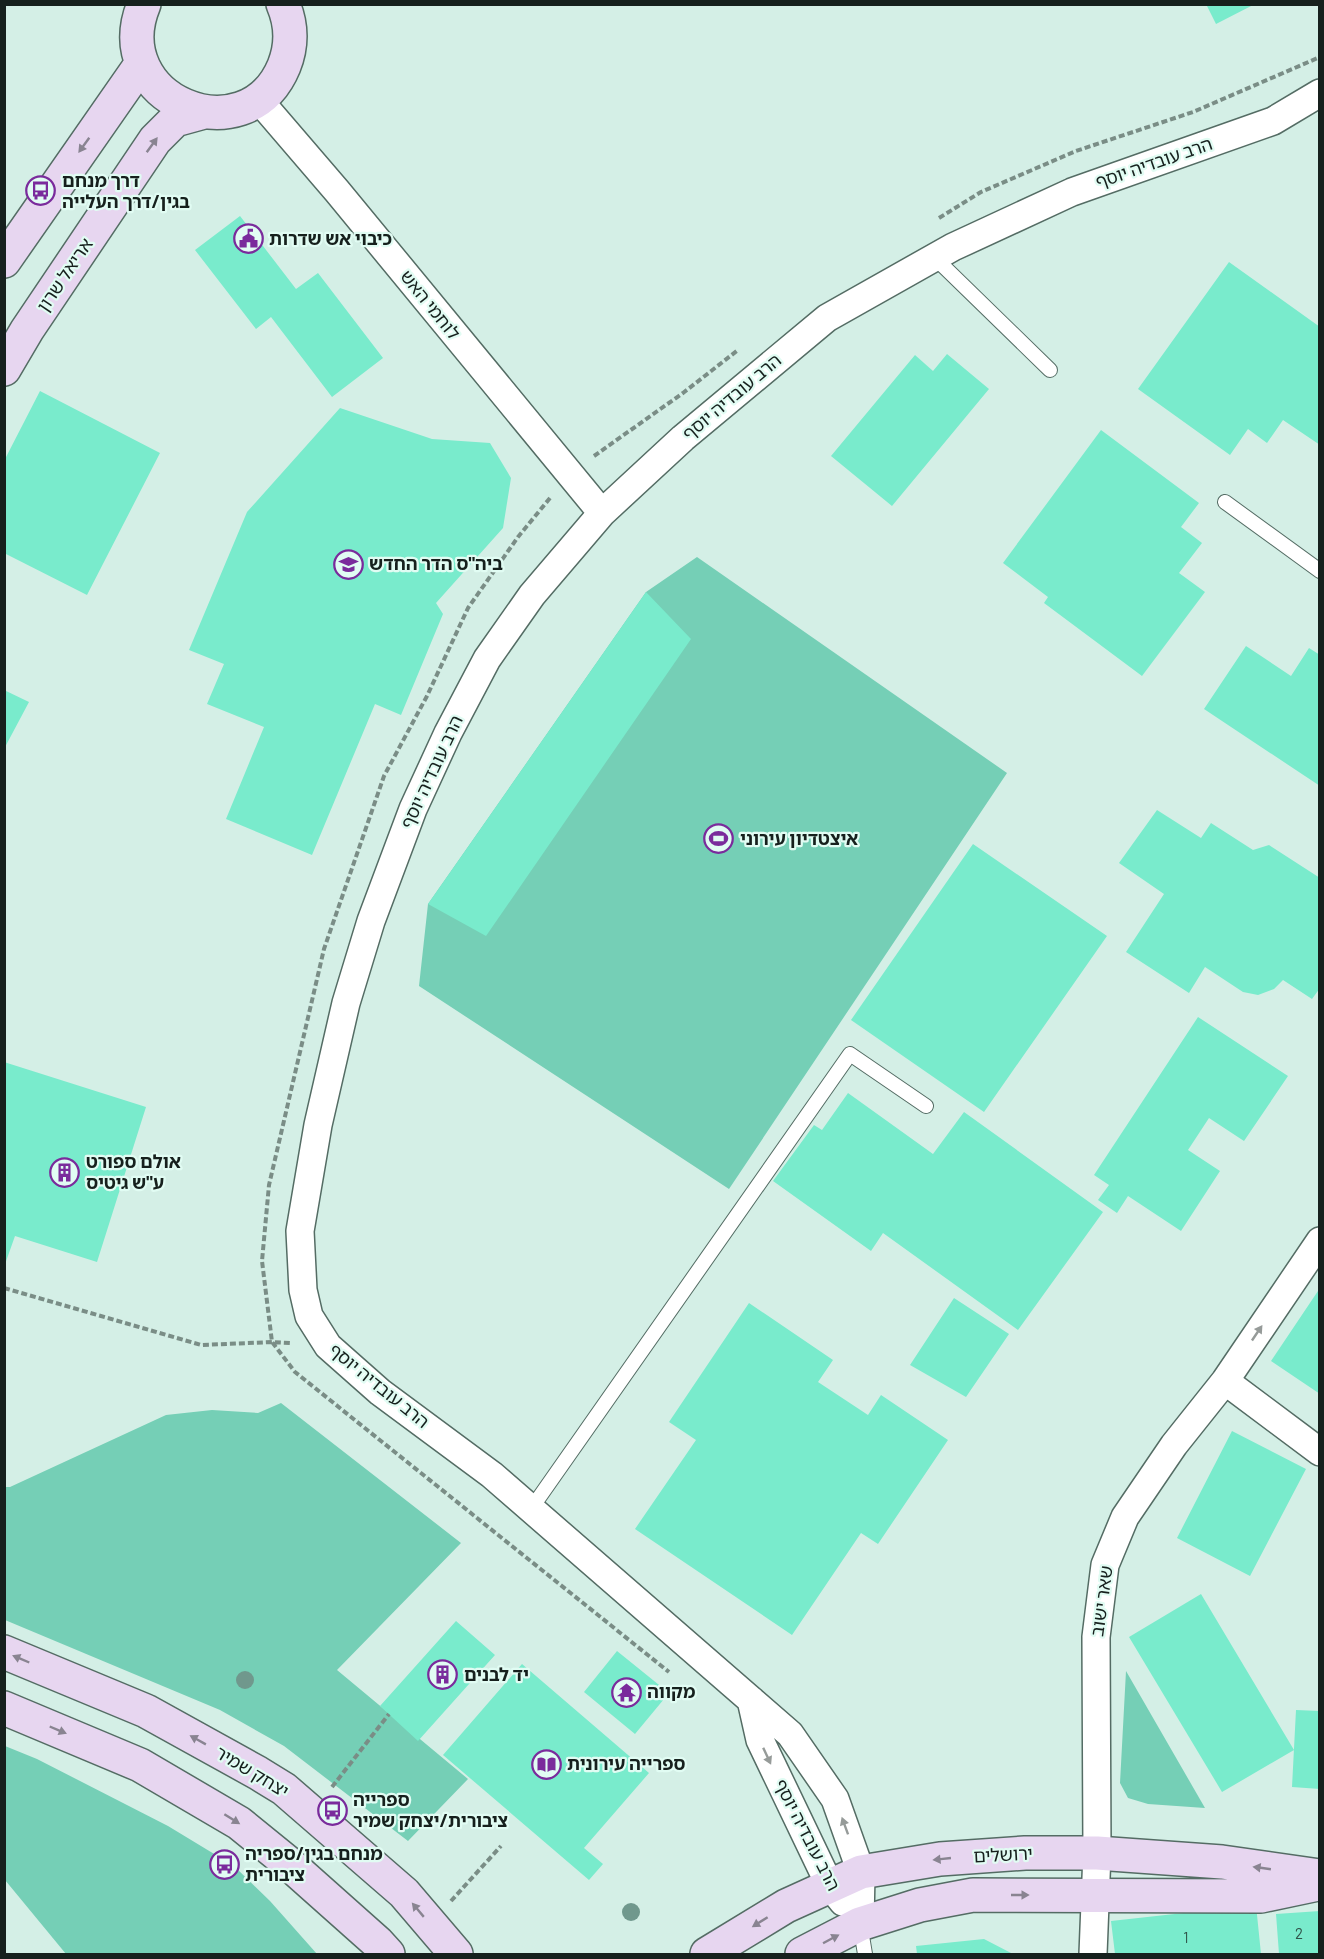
<svg xmlns="http://www.w3.org/2000/svg" width="1324" height="1959" viewBox="0 0 1324 1959" font-family="Barlow,'Noto Sans Hebrew',sans-serif">
  <style>
    .green { fill: #75cfb6 }
    .building { fill: #79ebcc }
    .lines { fill: none; stroke-linecap: round; stroke-linejoin: round }
    .lane-casing { stroke: #546c64; stroke-width: 16 }
    .street-casing { stroke: #546c64; stroke-width: 30 }
    .secondary-casing { stroke: #546c64; stroke-width: 36 }
    .path { stroke: #7a8d86; stroke-width: 4; stroke-dasharray: 6 3; stroke-linecap: butt }
    .lane { stroke: #fff; stroke-width: 14 }
    .street { stroke: #fff; stroke-width: 27 }
    .secondary { stroke: #e7d6f0; stroke-width: 33 }
    .tree { fill: #70988d }
    .oneway { fill: #898491 }
    .oneway2 { fill: #969b99 }
    .labels { text-anchor: middle; stroke-width: 4.5; stroke-linejoin: round; paint-order: stroke }
    .number-label { font-size: 15px; fill: #2f5349 }
    .street-label { font-size: 18px; fill: #16201d; stroke: #e1fcf3 }
    .poi-label { font-size: 18px; font-weight: bold; fill: #16201d; stroke: #e1fcf3; text-anchor: start }
  </style>
  <rect width="100%" height="100%" fill="#d4efe6"/>
  <path class="green" d="M 697,557 L 1007,773 L 729,1189 L 419,986 L 428,904 L 646,592 Z
    M 281,1403 L 461,1543 L 337,1670 L 468,1779 L 408,1841 L 284,1746 L 220,1710 L 5,1620 L 5,1487 L 10,1487 L 166,1415 L 212,1410 L 258,1413 Z
    M 1126,1671 L 1205,1808 L 1148,1804 L 1128,1798 L 1120,1783 Z
    M 5,1746 L 37,1759 L 168,1826 L 234,1866 L 270,1901 L 317,1954 L 66,1954 L 5,1880 Z"/>
  <path class="building" d="M 1206,4 L 1255,4 L 1216,24 Z
    M 240,216 L 296,289 L 318,273 L 383,358 L 332,397 L 271,317 L 256,329 L 195,250 Z
    M 1229,262 L 1320,327 L 1320,445 L 1283,420 L 1267,443 L 1248,429 L 1230,455 L 1138,389 Z
    M 947,354 L 989,389 L 892,506 L 831,456 L 915,355 L 933,371 Z
    M 40,391 L 160,453 L 87,595 L 4,553 L 4,461 Z
    M 340,408 L 432,439 L 490,443 L 511,478 L 503,528 L 436,603 L 443,614 L 401,715 L 375,704 L 312,855 L 226,819 L 264,727 L 207,704 L 224,664 L 189,650 L 247,512 Z
    M 1101,430 L 1199,503 L 1181,527 L 1202,543 L 1179,573 L 1205,592 L 1142,676 L 1044,603 L 1048,597 L 1003,563 Z
    M 646,592 L 691,639 L 486,936 L 428,904 Z
    M 1246,646 L 1291,676 L 1309,648 L 1320,655 L 1320,786 L 1204,709 Z
    M 4,690 L 29,702 L 4,749 Z
    M 1157,810 L 1201,838 L 1211,823 L 1253,850 L 1269,845 L 1320,878 L 1320,988 L 1312,999 L 1283,980 L 1274,989 L 1258,995 L 1243,992 L 1205,967 L 1189,993 L 1126,952 L 1164,894 L 1119,863 Z
    M 973,844 L 1107,936 L 984,1112 L 851,1020 Z
    M 1198,1017 L 1288,1076 L 1244,1141 L 1209,1118 L 1188,1150 L 1220,1171 L 1181,1231 L 1128,1196 L 1117,1213 L 1098,1200 L 1109,1185 L 1094,1175 Z
    M 4,1062 L 146,1107 L 97,1262 L 15,1236 L 4,1267 Z
    M 848,1093 L 933,1154 L 964,1112 L 1103,1212 L 1018,1330 L 883,1233 L 871,1251 L 773,1181 L 814,1125 L 822,1130 Z
    M 1320,1288 L 1320,1394 L 1271,1361 Z
    M 954,1298 L 1009,1334 L 966,1397 L 910,1365 Z
    M 749,1303 L 833,1360 L 818,1382 L 868,1415 L 881,1395 L 948,1440 L 878,1544 L 861,1533 L 792,1635 L 635,1529 L 696,1440 L 669,1422 Z
    M 1232,1431 L 1306,1469 L 1250,1576 L 1177,1538 Z
    M 1201,1594 L 1294,1750 L 1222,1792 L 1129,1637 Z
    M 456,1621 L 495,1655 L 418,1741 L 380,1706 Z
    M 617,1651 L 669,1693 L 635,1734 L 584,1692 Z
    M 522,1664 L 649,1773 L 584,1848 L 603,1864 L 589,1880 L 443,1755 Z
    M 1296,1710 L 1320,1711 L 1320,1789 L 1292,1787 Z
    M 1256,1905 L 1261,1954 L 1115,1954 L 1111,1921 Z
    M 1320,1911 L 1320,1954 L 1279,1954 L 1276,1914 Z
    M 984,1939 L 1013,1954 L 917,1954 L 916,1946 Z"/>
  <g class="lines">
    <defs>
      <path id="lane" d="M 934,257 L 1050,370
        M 1225,502 L 1320,571
        M 531,1509 L 850,1054 L 926,1106
        M 860,1924 L 865,1954"/>
      <path id="street" d="M 258,99 L 337,191 L 602,513
        M 1225,1381 L 1320,1452
        M 751,1700 L 760,1740 L 830,1886 L 843,1902
        M 860,1924 L 861,1872 L 835,1799 L 790,1734 L 492,1475 L 380,1392 L 328,1346 L 309,1316 L 303,1290 L 300,1231 L 318,1125 L 346,1003 L 371,921 L 413,809 L 448,733 L 487,659 L 532,595 L 602,513 L 683,438 L 827,318 L 953,247 L 1072,192 L 1273,121 L 1320,93
        M 1093,1954 L 1097,1853 L 1096,1637 L 1105,1565 L 1125,1517 L 1174,1445 L 1225,1381 L 1320,1241"/>
      <path id="secondary" d="M 144,4 C 104,100 246,158 284,66 C 292,46 292,25 283,4
        M 4,261 L 142,63
        M 4,369 L 27,330 L 155,140 L 175,120 L 204,112
        M 4,1652 L 146,1711 L 258,1773 L 284,1789 L 404,1893 L 456,1954
        M 4,1708 L 140,1765 L 239,1823 L 287,1862 L 378,1943 L 388,1954
        M 707,1954 L 786,1906 L 861,1872 L 940,1859 L 1025,1853 L 1097,1853 L 1222,1862 L 1320,1876
        M 802,1954 L 860,1924 L 920,1905 L 973,1895 L 1261,1896 L 1318,1884"/>
    </defs>
    <use href="#lane" class="lane-casing"/>
    <use href="#street" class="street-casing"/>
    <use href="#secondary" class="secondary-casing"/>
    <path class="path" d="M 939,218 L 981,192 L 1076,151 L 1193,112 L 1320,57
      M 594,456 L 683,393 L 738,350
      M 550,498 L 518,537 L 468,608 L 427,696 L 384,776 L 324,949 L 269,1185 L 262,1261 L 272,1342 L 295,1372 L 669,1672
      M 4,1288 L 201,1345 L 272,1342 L 290,1343
      M 332,1787 L 389,1714
      M 451,1901 L 501,1846"/>
    <use href="#lane" class="lane"/>
    <use href="#street" class="street"/>
    <use href="#secondary" class="secondary"/>
  </g>
  <g class="tree">
    <circle cx="245" cy="1680" r="9"/>
    <circle cx="631" cy="1912" r="9"/>
  </g>
  <defs><path id="oneway-solid" d="M-6-.8H1V-3.2L6.5 0L1 3.2V.8H-6Z" transform="scale(1.5)"/></defs>
  <g class="oneway">
    <use href="#oneway-solid" transform="translate(84 145) rotate(126)"/>
    <use href="#oneway-solid" transform="translate(152 145) rotate(-54)"/>
    <use href="#oneway-solid" transform="translate(21 1659) rotate(-157)"/>
    <use href="#oneway-solid" transform="translate(58 1730) rotate(23)"/>
    <use href="#oneway-solid" transform="translate(198 1740) rotate(-151)"/>
    <use href="#oneway-solid" transform="translate(232 1819) rotate(32)"/>
    <use href="#oneway-solid" transform="translate(942 1859) rotate(174)"/>
    <use href="#oneway-solid" transform="translate(1262 1868) rotate(-172)"/>
    <use href="#oneway-solid" transform="translate(1020 1895)"/>
    <use href="#oneway-solid" transform="translate(418 1910) rotate(-130)"/>
    <use href="#oneway-solid" transform="translate(760 1922) rotate(148)"/>
    <use href="#oneway-solid" transform="translate(831 1939) rotate(-28)"/>
  </g>
  <g class="oneway2">
    <use href="#oneway-solid" transform="translate(1257 1333) rotate(-56)"/>
    <use href="#oneway-solid" transform="translate(767 1756) rotate(65)"/>
    <use href="#oneway-solid" transform="translate(845 1826) rotate(-110)"/>
  </g>
  <defs>
    <symbol id="bus-ring" viewBox="-11 -11 22 22"><circle r="9.5" fill="#e1fcf3" stroke="#7a2b9c" stroke-width="1.5"/><path d="M-5-6H5V4H4V6H2V4H-2V6H-4V4H-5ZM-3.5-4V0h7V-4ZM-3.5 1.2v1.5H-2V1.2ZM2 1.2v1.5H3.5V1.2Z" fill="#7a2b9c"/></symbol>
    <symbol id="civic-ring" viewBox="-11 -11 22 22"><circle r="9.5" fill="#e1fcf3" stroke="#7a2b9c" stroke-width="1.5"/><path d="M-.6-6.5H3V-4.5H.6V-3L4-1V1h2V6H-6V1h2V-1L-.6-3ZM-1.2 2.5V6h2.4V2.5Z" fill="#7a2b9c"/></symbol>
    <symbol id="school-ring" viewBox="-11 -11 22 22"><circle r="9.5" fill="#e1fcf3" stroke="#7a2b9c" stroke-width="1.5"/><path d="M0-5L7-2L0 1L-7-2ZM-4 1L0 2.5L4 1V4Q0 6-4 4Z" fill="#7a2b9c"/></symbol>
    <symbol id="stadium-ring" viewBox="-11 -11 22 22"><circle r="9.5" fill="#e1fcf3" stroke="#7a2b9c" stroke-width="1.5"/><path d="M0-5a6.5 5 0 1 0 0 10a6.5 5 0 1 0 0-10ZM-3.5-1.8h7v3.6h-7Z" fill="#7a2b9c"/></symbol>
    <symbol id="building-ring" viewBox="-11 -11 22 22"><circle r="9.5" fill="#e1fcf3" stroke="#7a2b9c" stroke-width="1.5"/><path d="M-4-6H4V6H1V3H-1V6H-4ZM-2.5-4.3h1.7v1.8h-1.7ZM.8-4.3h1.7v1.8H.8ZM-2.5-1h1.7V.8h-1.7ZM.8-1h1.7V.8H.8Z" fill="#7a2b9c"/></symbol>
    <symbol id="temple-ring" viewBox="-11 -11 22 22"><circle r="9.5" fill="#e1fcf3" stroke="#7a2b9c" stroke-width="1.5"/><path d="M0-6L5-2H3V0L6.5 2.5H4V6H1.5V3h-3V6H-4V2.5H-6.5L-3 0V-2H-5Z" fill="#7a2b9c"/></symbol>
    <symbol id="library-ring" viewBox="-11 -11 22 22"><circle r="9.5" fill="#e1fcf3" stroke="#7a2b9c" stroke-width="1.5"/><path d="M-6-4Q-3-5.5-.7-3.5V5Q-3 3-6 4ZM6-4Q3-5.5 .7-3.5V5Q3 3 6 4Z" fill="#7a2b9c"/></symbol>
  </defs>
  <g fill-rule="evenodd">
    <use href="#bus-ring" x="24" y="174" width="33" height="33"/>
    <use href="#civic-ring" x="232" y="222" width="33" height="33"/>
    <use href="#school-ring" x="332" y="548" width="33" height="33"/>
    <use href="#stadium-ring" x="702" y="822" width="33" height="33"/>
    <use href="#building-ring" x="48" y="1156" width="33" height="33"/>
    <use href="#building-ring" x="426" y="1658" width="33" height="33"/>
    <use href="#temple-ring" x="610" y="1676" width="33" height="33"/>
    <use href="#library-ring" x="530" y="1748" width="33" height="33"/>
    <use href="#bus-ring" x="316" y="1794" width="33" height="33"/>
    <use href="#bus-ring" x="208" y="1848" width="33" height="33"/>
  </g>
  <g class="labels">
    <g class="number-label">
      <text x="1299" y="1939">2</text>
      <text x="1186" y="1943">1</text>
    </g>
    <g class="street-label">
      <text transform="translate(1154 163) rotate(-19)" y="6">הרב עובדיה יוסף</text>
      <text transform="translate(65 275) rotate(-56)" y="6">אריאל שרון</text>
      <text transform="translate(430 305) rotate(51)" y="6">לוחמי האש</text>
      <text transform="translate(732 397) rotate(-40)" y="6">הרב עובדיה יוסף</text>
      <text transform="translate(432 772) rotate(-65)" y="6">הרב עובדיה יוסף</text>
      <text transform="translate(379 1386) rotate(39)" y="6">הרב עובדיה יוסף</text>
      <text transform="translate(1102 1601) rotate(-82)" y="6">שאר ישוב</text>
      <text transform="translate(252 1772) rotate(31)" y="6">יצחק שמיר</text>
      <text transform="translate(807 1835) rotate(63)" y="6">הרב עובדיה יוסף</text>
      <text transform="translate(1003 1855) rotate(-3)" y="6">ירושלים</text>
    </g>
    <g class="poi-label">
      <text x="62" y="187">דרך מנחם<tspan x="62" dy="21">בגין/דרך העלייה</tspan></text>
      <text x="269" y="245">כיבוי אש שדרות</text>
      <text x="369" y="570">ביה"ס הדר החדש</text>
      <text x="740" y="845">איצטדיון עירוני</text>
      <text x="86" y="1168">אולם ספורט<tspan x="86" dy="21">ע"ש גיטיס</tspan></text>
      <text x="464" y="1681">יד לבנים</text>
      <text x="647" y="1698">מקווה</text>
      <text x="567" y="1770">ספרייה עירונית</text>
      <text x="353" y="1806">ספרייה<tspan x="353" dy="21">ציבורית/יצחק שמיר</tspan></text>
      <text x="245" y="1860">מנחם בגין/ספריה<tspan x="245" dy="21">ציבורית</tspan></text>
    </g>
  </g>
  <rect width="1324" height="1959" fill="none" stroke="#16201d" stroke-width="12"/>
</svg>
